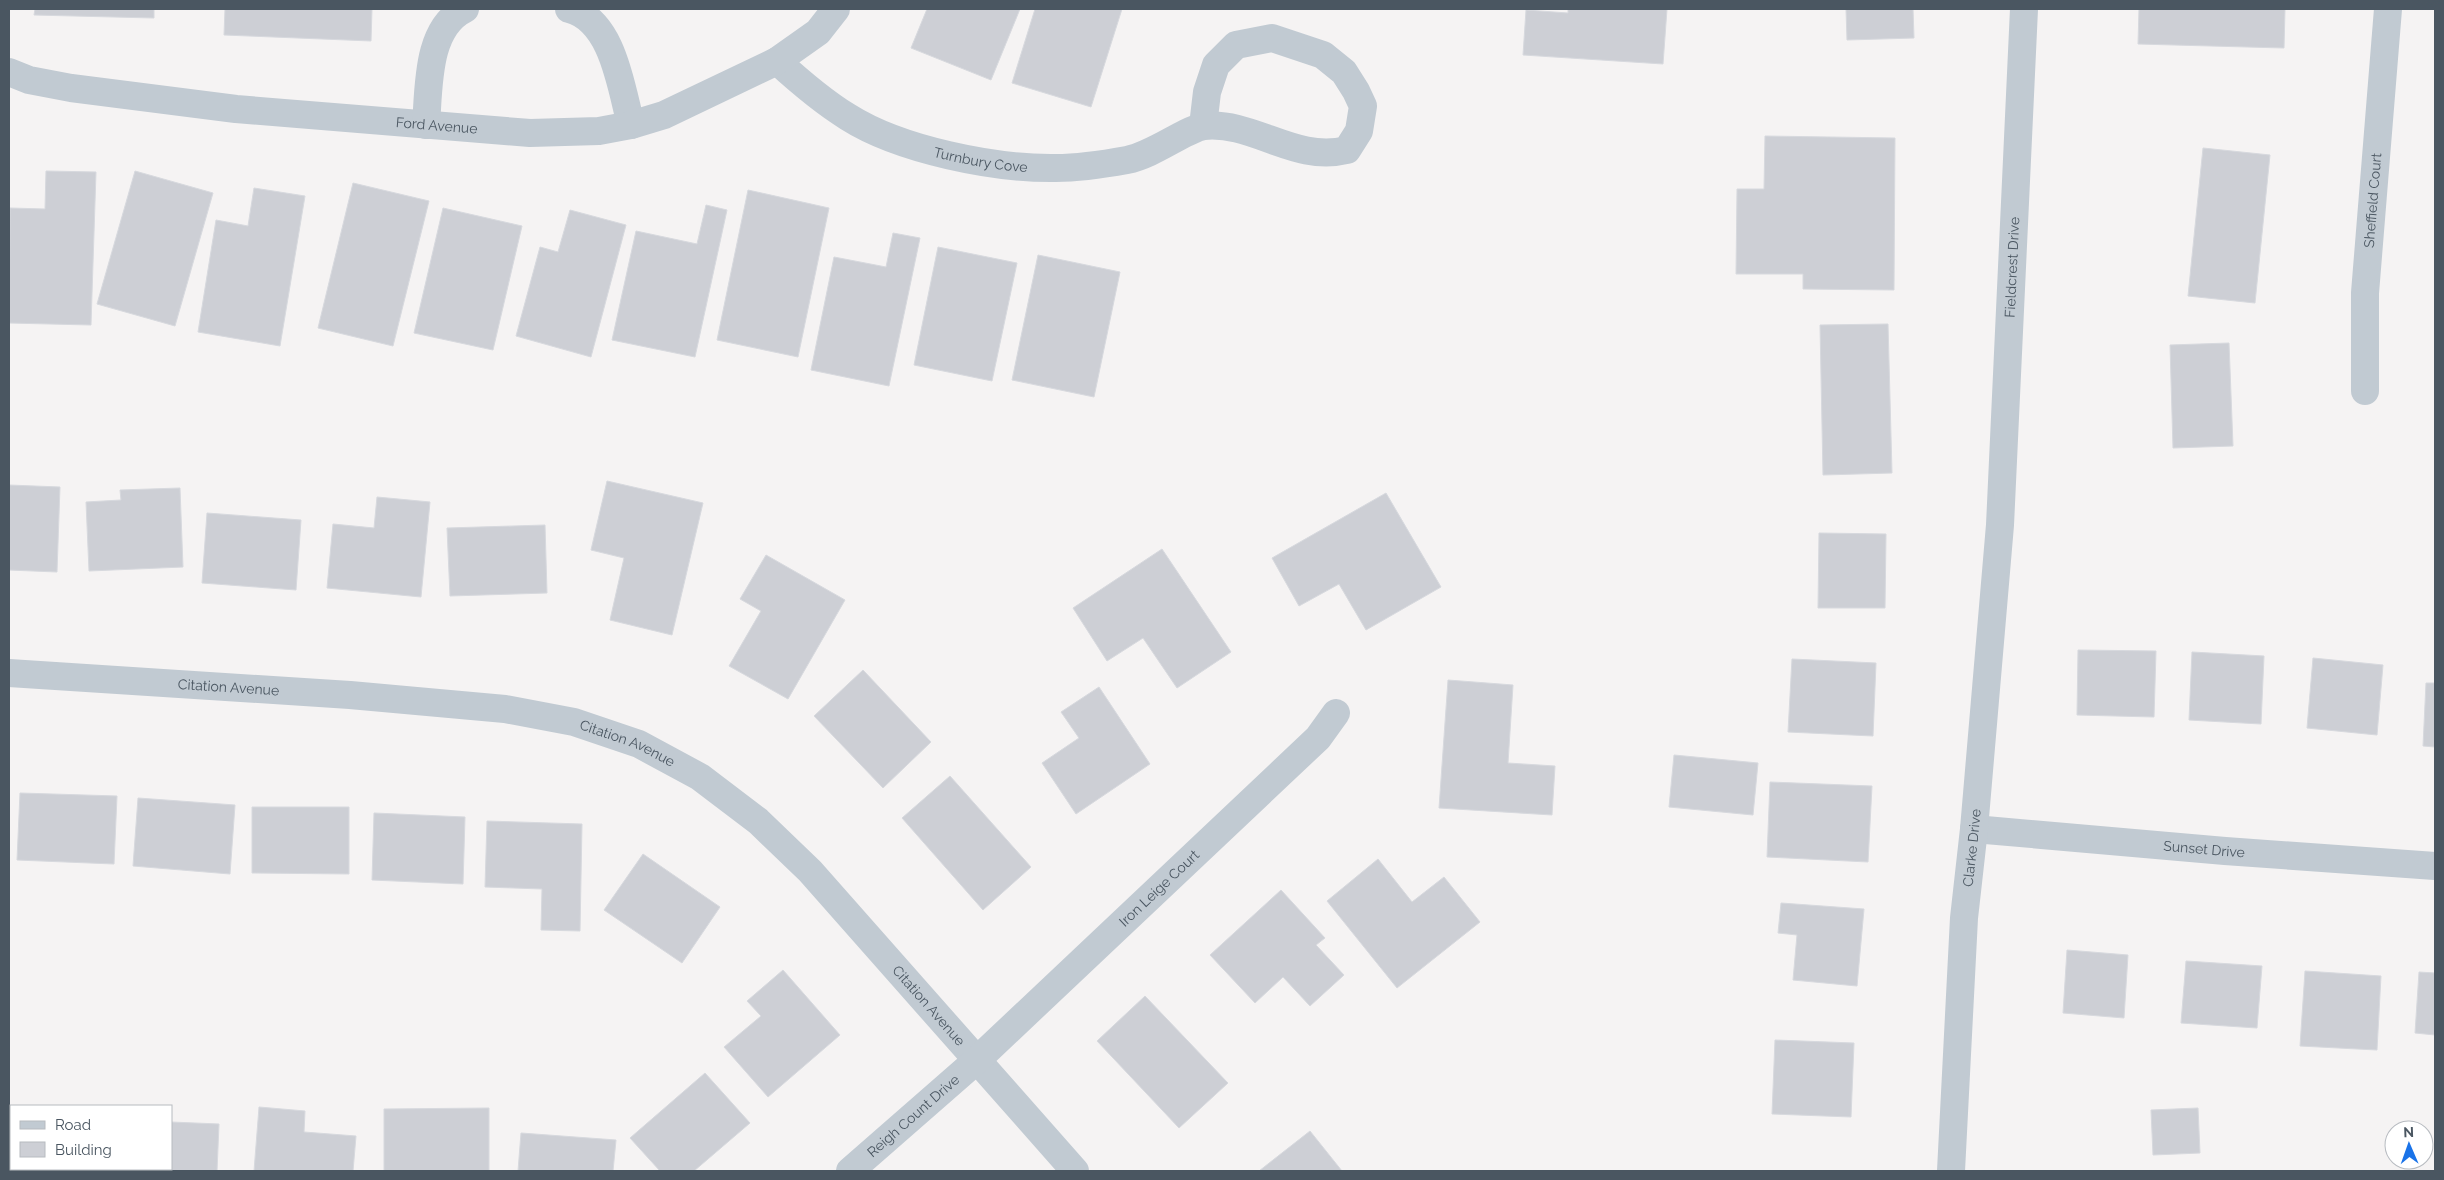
<svg xmlns="http://www.w3.org/2000/svg" width="2444" height="1180" viewBox="0 0 2444 1180" font-family="Raleway,sans-serif">
  <style>
    .building { fill: #cdcfd5; stroke: #d7d9de }
    .lines { fill: none; stroke-linecap: round; stroke-linejoin: round }
    .minor { stroke: #c1cad2; stroke-width: 28 }
    .labels { text-anchor: middle; stroke-width: 4; stroke-linejoin: round; paint-order: stroke }
    .street-label { font-size: 14px; fill: #4a5661; stroke: #fff }
  </style>
  <rect width="100%" height="100%" fill="#f5f3f3"/>
  <path class="building" d="M 35,9 L 154,9 L 154,18 L 34,15 Z
    M 225,9 L 372,9 L 371,41 L 224,35 Z
    M 927,9 L 1020,9 L 991,80 L 911,48 Z
    M 1035,9 L 1122,9 L 1091,107 L 1012,83 Z
    M 1568,9 L 1667,9 L 1663,64 L 1523,55 L 1526,10 L 1568,13 Z
    M 1846,9 L 1913,9 L 1914,38 L 1847,40 Z
    M 2139,9 L 2285,9 L 2284,48 L 2138,44 Z
    M 1765,136 L 1895,138 L 1894,290 L 1803,289 L 1803,274 L 1736,274 L 1737,189 L 1764,189 Z
    M 2203,148 L 2270,155 L 2255,303 L 2188,296 Z
    M 46,171 L 96,172 L 91,325 L 9,323 L 10,208 L 45,209 Z
    M 135,171 L 213,193 L 175,326 L 97,304 Z
    M 353,183 L 429,201 L 393,346 L 318,328 Z
    M 254,188 L 305,196 L 280,346 L 198,332 L 216,220 L 248,226 Z
    M 748,190 L 829,208 L 798,357 L 717,340 Z
    M 706,205 L 727,210 L 695,357 L 612,340 L 636,231 L 697,244 Z
    M 443,208 L 522,226 L 493,350 L 414,333 Z
    M 570,210 L 626,225 L 591,357 L 516,336 L 540,247 L 558,252 Z
    M 893,233 L 920,238 L 889,386 L 811,370 L 834,257 L 886,267 Z
    M 938,247 L 1017,263 L 992,381 L 914,365 Z
    M 1038,255 L 1120,272 L 1094,397 L 1012,380 Z
    M 1888,324 L 1892,473 L 1823,475 L 1820,325 Z
    M 2229,343 L 2233,446 L 2173,448 L 2170,345 Z
    M 607,481 L 703,503 L 672,635 L 610,620 L 624,558 L 591,550 Z
    M 9,485 L 60,487 L 57,572 L 9,570 Z
    M 180,488 L 183,567 L 89,571 L 86,502 L 121,500 L 120,490 Z
    M 1386,493 L 1441,587 L 1366,630 L 1339,584 L 1299,606 L 1272,558 Z
    M 377,497 L 430,502 L 421,597 L 327,588 L 333,524 L 374,528 Z
    M 207,513 L 301,520 L 296,590 L 202,583 Z
    M 545,525 L 547,593 L 450,596 L 447,528 Z
    M 1819,533 L 1886,534 L 1885,608 L 1818,608 Z
    M 1162,549 L 1231,652 L 1177,688 L 1143,638 L 1107,661 L 1073,608 Z
    M 766,555 L 845,600 L 788,699 L 729,666 L 761,611 L 740,599 Z
    M 2078,650 L 2156,651 L 2154,717 L 2077,715 Z
    M 2192,652 L 2264,656 L 2261,724 L 2189,720 Z
    M 2313,658 L 2383,665 L 2377,735 L 2307,728 Z
    M 1792,659 L 1876,663 L 1873,736 L 1788,732 Z
    M 863,670 L 931,742 L 883,788 L 814,716 Z
    M 1448,680 L 1513,685 L 1508,763 L 1555,766 L 1552,815 L 1439,808 Z
    M 2426,683 L 2435,683 L 2435,747 L 2423,746 Z
    M 1099,687 L 1150,764 L 1076,814 L 1042,763 L 1079,738 L 1061,712 Z
    M 1674,755 L 1758,763 L 1753,815 L 1669,807 Z
    M 950,776 L 1031,867 L 983,910 L 902,818 Z
    M 1770,782 L 1872,786 L 1868,862 L 1767,857 Z
    M 20,793 L 117,796 L 114,864 L 17,860 Z
    M 138,798 L 235,805 L 230,874 L 133,866 Z
    M 252,807 L 349,807 L 349,874 L 252,873 Z
    M 374,813 L 465,817 L 463,884 L 372,880 Z
    M 487,821 L 582,824 L 580,931 L 541,930 L 542,889 L 485,887 Z
    M 643,854 L 720,907 L 682,963 L 604,910 Z
    M 1378,859 L 1412,902 L 1444,877 L 1480,922 L 1397,988 L 1327,901 Z
    M 1281,890 L 1325,938 L 1316,945 L 1344,975 L 1310,1006 L 1283,977 L 1255,1003 L 1210,955 Z
    M 1781,903 L 1864,909 L 1857,986 L 1793,980 L 1797,935 L 1778,933 Z
    M 2067,950 L 2128,955 L 2124,1018 L 2063,1013 Z
    M 2186,961 L 2262,966 L 2257,1028 L 2181,1023 Z
    M 783,970 L 840,1035 L 768,1097 L 724,1047 L 761,1016 L 747,1001 Z
    M 2305,971 L 2381,976 L 2377,1050 L 2300,1046 Z
    M 2419,972 L 2435,973 L 2435,1035 L 2415,1033 Z
    M 1145,996 L 1228,1083 L 1179,1128 L 1097,1041 Z
    M 1775,1040 L 1854,1043 L 1851,1117 L 1772,1114 Z
    M 705,1073 L 750,1123 L 694,1171 L 660,1171 L 630,1138 Z
    M 259,1107 L 305,1111 L 304,1132 L 356,1136 L 353,1171 L 254,1171 Z
    M 489,1108 L 489,1171 L 384,1171 L 384,1109 Z
    M 2198,1108 L 2200,1153 L 2153,1155 L 2151,1110 Z
    M 9,1109 L 11,1109 L 11,1169 L 79,1169 L 79,1171 L 9,1171 Z
    M 171,1122 L 219,1124 L 217,1171 L 116,1171 L 116,1169 L 171,1169 Z
    M 1310,1131 L 1342,1171 L 1259,1171 Z
    M 521,1133 L 616,1140 L 613,1171 L 518,1171 Z"/>
  <g class="lines">
    <g class="minor">
      <path d="M 569,9 C 613,20 621,87 631,125"/>
      <path id="s1" d="M 777,61 C 800,82 822,101 848,117 C 900,150 995,169 1056,168 C 1079,168 1105,164 1127,160 C 1147,156 1168,142 1186,133 C 1191,131 1198,127 1204,126 C 1254,121 1294,163 1347,150 L 1359,131 L 1363,106 L 1356,91 L 1344,72 L 1323,55 L 1272,38 L 1236,45 L 1216,65 L 1207,92 L 1203,126"/>
      <path id="s2" d="M 9,72 L 29,80 L 71,88 L 236,109 L 530,133 L 599,131 L 631,125 L 664,115 L 777,61 L 818,32 L 836,9"/>
      <path d="M 426,125 C 429,88 426,28 465,9"/>
      <path id="s3" d="M 2365,391 L 2365,293 L 2388,9"/>
      <path id="s4" d="M 9,673 L 350,695 L 505,709 L 574,722 L 639,744 L 700,777 L 758,821 L 810,871 L 1075,1171"/>
      <path id="s5" d="M 1974,829 L 2225,851 L 2435,866"/>
      <path id="s6" d="M 850,1171 L 977,1060 L 1318,738 L 1336,713"/>
      <path id="s7" d="M 1951,1171 L 1964,918 L 1974,829 L 2000,525 L 2024,9"/>
    </g>
  </g>
  <g class="labels">
    <g class="street-label">
      <text dy="5" stroke="none"><textPath href="#s2" startOffset="432">Ford Avenue</textPath></text>
      <text dy="5" stroke="none"><textPath href="#s1" startOffset="231">Turnbury Cove</textPath></text>
      <text dy="5" stroke="none"><textPath href="#s3" startOffset="191">Sheffield Court</textPath></text>
      <text dy="5" stroke="none"><textPath href="#s7" startOffset="906">Fieldcrest Drive</textPath></text>
      <text dy="5" stroke="none"><textPath href="#s4" startOffset="220">Citation Avenue</textPath></text>
      <text dy="5" stroke="none"><textPath href="#s4" startOffset="625">Citation Avenue</textPath></text>
      <text dy="5" stroke="none"><textPath href="#s7" startOffset="324">Clarke Drive</textPath></text>
      <text dy="5" stroke="none"><textPath href="#s5" startOffset="231">Sunset Drive</textPath></text>
      <text dy="5" stroke="none"><textPath href="#s6" startOffset="419">Iron Leige Court</textPath></text>
      <text dy="5" stroke="none"><textPath href="#s4" startOffset="1030">Citation Avenue</textPath></text>
      <text dy="5" stroke="none"><textPath href="#s6" startOffset="84">Reigh Count Drive</textPath></text>
    </g>
  </g>
  <rect width="2444" height="1180" fill="none" stroke="#4a5661" stroke-width="20"/>
  <rect x="10" y="1105" width="162" height="65" fill="#ffffff" stroke="#b7bbc0"/>
  <rect x="20" y="1121" width="25" height="8" fill="#c1cad2" stroke="#b7bbc0"/>
  <text x="55" y="1130" font-size="15" fill="#4a5661">Road</text>
  <rect x="20" y="1142" width="25" height="15" fill="#cdcfd5" stroke="#b7bbc0"/>
  <text x="55" y="1155" font-size="15" fill="#4a5661">Building</text>
  <g transform="translate(2409 1145) rotate(358)"><circle r="24" fill="#ffffff" stroke="#b7bbc0"/>
  <path d="M0-4L9 19L0 12L-9 19Z" fill="#1a73e8"/>
  <text y="-8" font-size="14" font-weight="bold" text-anchor="middle" fill="#4a5661">N</text>
  </g>
</svg>
